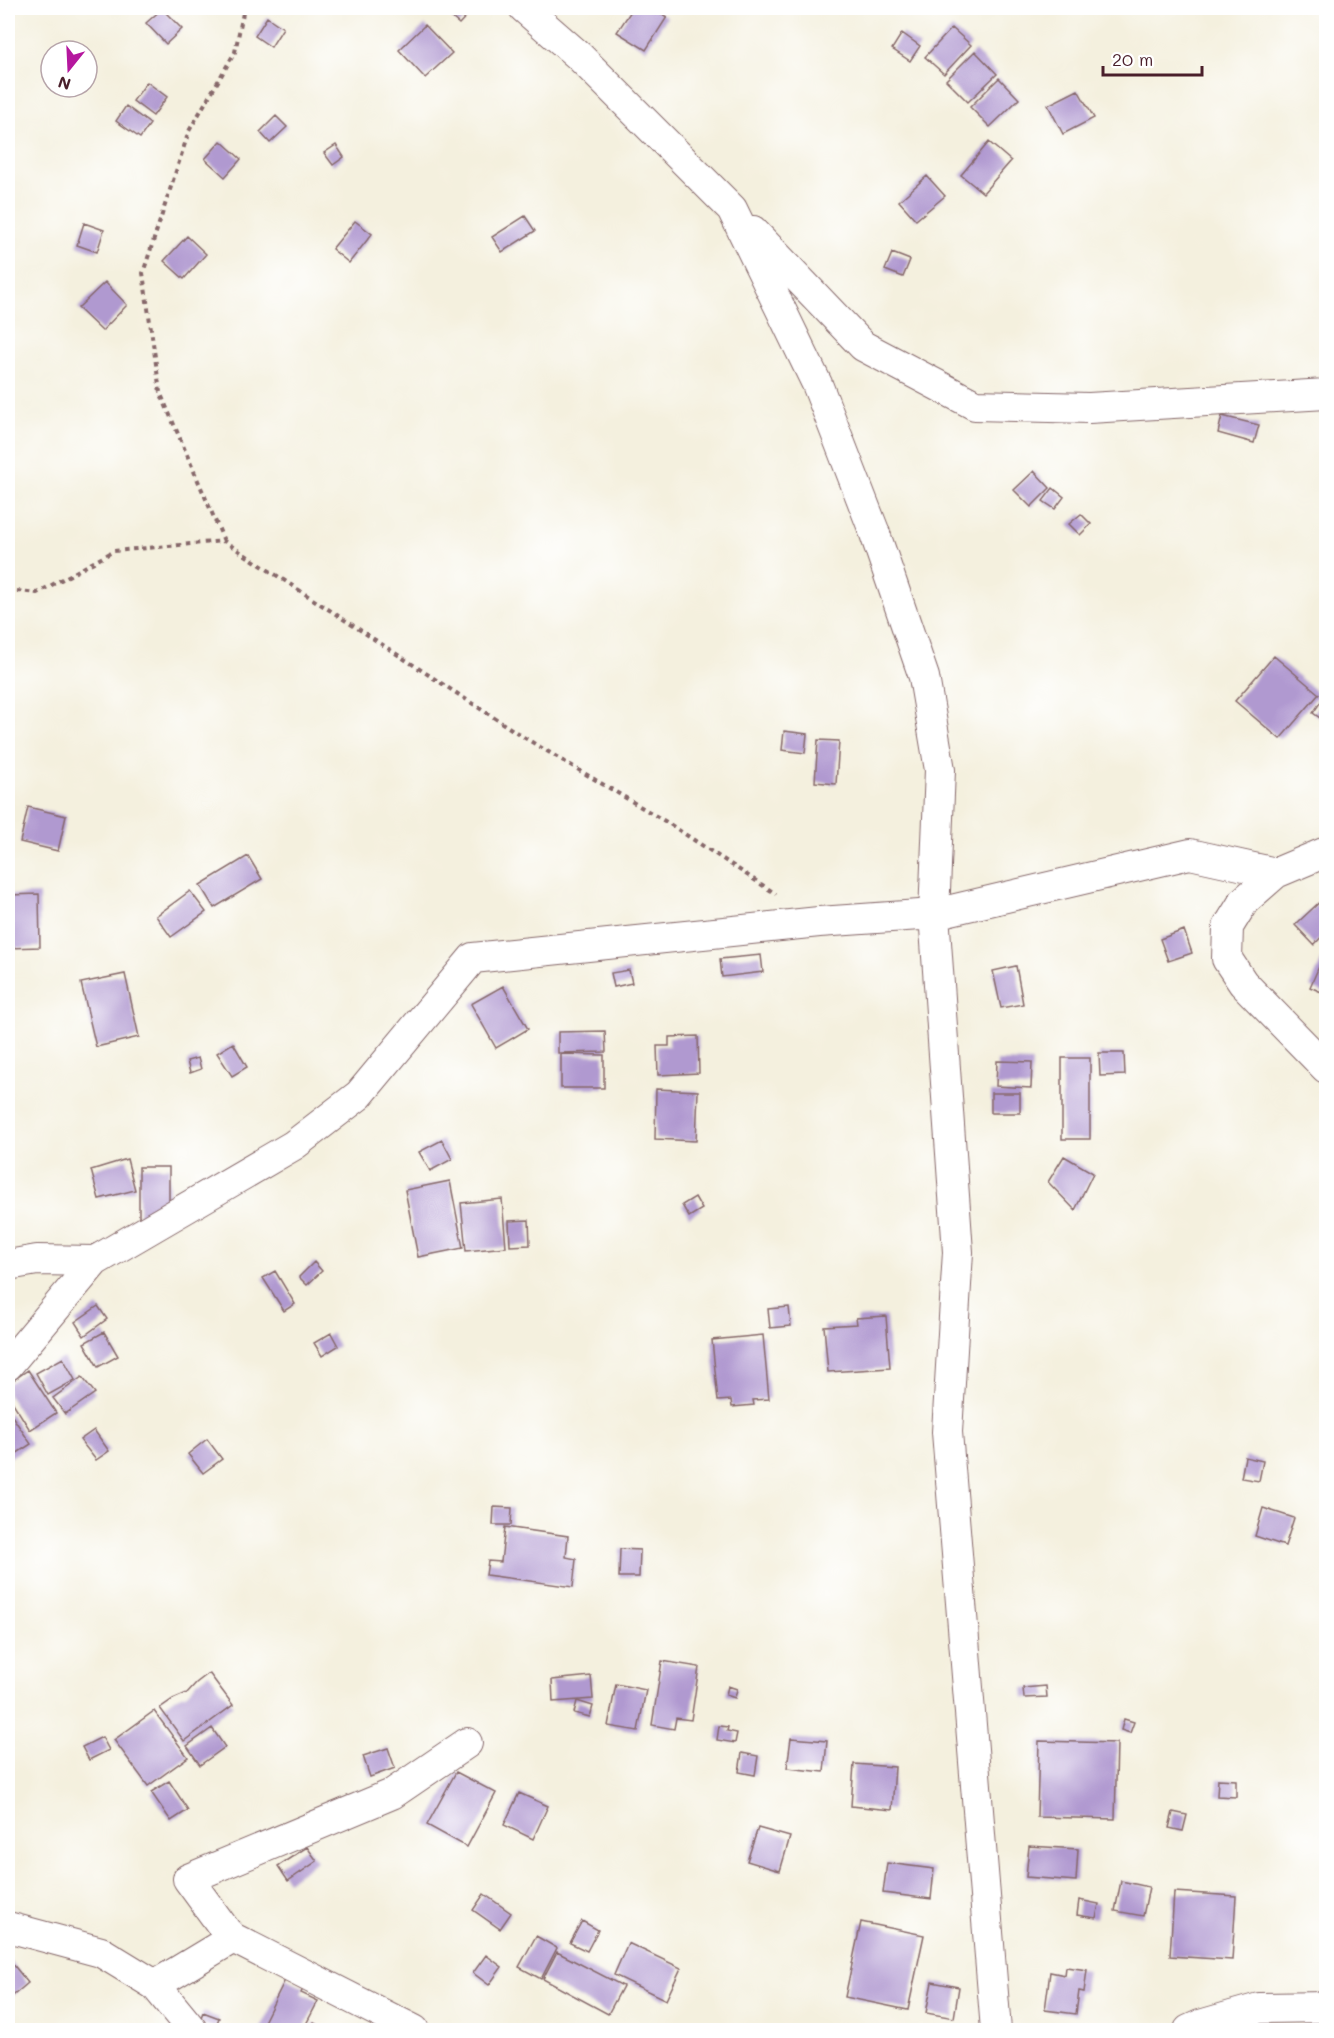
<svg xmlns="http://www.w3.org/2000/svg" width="1334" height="2038" viewBox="0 0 1334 2038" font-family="Mali,sans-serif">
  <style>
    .building { fill: #b099d0 }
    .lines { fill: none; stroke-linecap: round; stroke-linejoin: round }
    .minor-casing { stroke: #86686a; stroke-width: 32 }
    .path { stroke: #86686a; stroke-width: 4; stroke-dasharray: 4.5 4.5; stroke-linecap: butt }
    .minor { stroke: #fff; stroke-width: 30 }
  </style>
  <rect width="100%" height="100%" fill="#fff"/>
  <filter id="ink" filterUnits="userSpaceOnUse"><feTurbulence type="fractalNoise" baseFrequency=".0167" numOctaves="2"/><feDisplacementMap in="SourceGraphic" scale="12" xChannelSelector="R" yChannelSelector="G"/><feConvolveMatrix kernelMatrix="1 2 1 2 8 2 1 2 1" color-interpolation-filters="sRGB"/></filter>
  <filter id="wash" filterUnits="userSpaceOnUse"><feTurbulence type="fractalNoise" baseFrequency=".008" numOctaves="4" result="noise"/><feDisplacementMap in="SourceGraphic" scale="24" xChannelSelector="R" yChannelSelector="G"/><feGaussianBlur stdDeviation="1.35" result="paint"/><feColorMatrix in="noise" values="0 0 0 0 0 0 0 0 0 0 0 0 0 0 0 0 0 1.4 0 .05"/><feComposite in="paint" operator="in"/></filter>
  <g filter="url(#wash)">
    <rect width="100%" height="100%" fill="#f4f0de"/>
    <g id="blocks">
      <path class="building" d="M 441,8 L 474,8 L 459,24 Z
        M 633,8 L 652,8 L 667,17 L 646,50 L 617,32 Z
        M 162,9 L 182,29 L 166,44 L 146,23 Z
        M 267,17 L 283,28 L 271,47 L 255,36 Z
        M 425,25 L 452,53 L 425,78 L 399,50 Z
        M 952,28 L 971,45 L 944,74 L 925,57 Z
        M 902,33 L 920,46 L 910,61 L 892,49 Z
        M 975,51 L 997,74 L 968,102 L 946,80 Z
        M 999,78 L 1019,99 L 990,127 L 970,107 Z
        M 147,82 L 167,97 L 153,116 L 133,101 Z
        M 1078,90 L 1094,118 L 1063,134 L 1048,105 Z
        M 126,106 L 150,124 L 140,138 L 116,121 Z
        M 276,116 L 287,127 L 270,143 L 260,132 Z
        M 221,141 L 241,159 L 225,177 L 205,159 Z
        M 989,142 L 1011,161 L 983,193 L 961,175 Z
        M 336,145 L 344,157 L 333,165 L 324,153 Z
        M 927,176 L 945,196 L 916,220 L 899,201 Z
        M 525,216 L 535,231 L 502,252 L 492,237 Z
        M 355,221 L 372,234 L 349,263 L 332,249 Z
        M 84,223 L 104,230 L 97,252 L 77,245 Z
        M 187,236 L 206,254 L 184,279 L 164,261 Z
        M 892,253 L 910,260 L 903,277 L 885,270 Z
        M 105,282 L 127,305 L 102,331 L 78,308 Z
        M 1222,416 L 1259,425 L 1254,443 L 1218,433 Z
        M 1034,471 L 1050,488 L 1031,507 L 1014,490 Z
        M 1053,488 L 1064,497 L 1055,509 L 1043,501 Z
        M 1081,514 L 1091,524 L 1080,535 L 1069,524 Z
        M 1274,656 L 1319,694 L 1280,739 L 1235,701 Z
        M 1326,694 L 1326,722 L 1313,713 Z
        M 784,731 L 807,734 L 805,753 L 782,750 Z
        M 818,740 L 839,741 L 836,784 L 815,782 Z
        M 28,807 L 66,816 L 58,851 L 20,842 Z
        M 248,856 L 262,879 L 214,908 L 200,885 Z
        M 190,891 L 206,912 L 171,937 L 156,916 Z
        M 39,894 L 40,947 L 9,948 L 8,895 Z
        M 1325,897 L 1326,932 L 1314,945 L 1295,925 Z
        M 1184,930 L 1192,953 L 1168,961 L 1160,939 Z
        M 1325,953 L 1326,953 L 1326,994 L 1310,987 Z
        M 761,955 L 763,972 L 722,977 L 720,959 Z
        M 1016,966 L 1023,1004 L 1001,1008 L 993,971 Z
        M 629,970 L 632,983 L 614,987 L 611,973 Z
        M 125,974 L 139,1037 L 96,1047 L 81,983 Z
        M 503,986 L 528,1029 L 496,1048 L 471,1004 Z
        M 605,1031 L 606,1052 L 558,1053 L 558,1032 Z
        M 698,1036 L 699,1073 L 658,1075 L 657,1046 L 669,1046 L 669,1037 Z
        M 233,1043 L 247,1067 L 232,1076 L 217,1053 Z
        M 1099,1053 L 1124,1053 L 1125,1075 L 1100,1076 Z
        M 561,1054 L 604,1055 L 604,1088 L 561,1088 Z
        M 198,1058 L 201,1069 L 190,1073 L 187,1061 Z
        M 1062,1058 L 1090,1058 L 1090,1139 L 1062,1139 Z
        M 997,1061 L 1032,1062 L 1031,1088 L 996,1086 Z
        M 656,1089 L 698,1091 L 696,1141 L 655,1139 Z
        M 991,1093 L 1020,1093 L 1020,1113 L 991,1113 Z
        M 442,1140 L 452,1159 L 430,1171 L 419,1152 Z
        M 1064,1156 L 1093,1173 L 1075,1210 L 1048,1182 Z
        M 127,1159 L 135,1190 L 99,1199 L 91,1170 Z
        M 139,1167 L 169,1167 L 169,1206 L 139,1221 Z
        M 450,1181 L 463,1248 L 418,1257 L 405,1190 Z
        M 695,1197 L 702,1209 L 689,1217 L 682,1205 Z
        M 502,1199 L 506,1247 L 466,1251 L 461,1203 Z
        M 529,1220 L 530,1245 L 510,1246 L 509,1221 Z
        M 314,1262 L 322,1271 L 307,1285 L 299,1277 Z
        M 275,1271 L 295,1304 L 284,1311 L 263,1278 Z
        M 98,1306 L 107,1319 L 84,1336 L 75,1322 Z
        M 789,1307 L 791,1326 L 770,1328 L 768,1309 Z
        M 886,1316 L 890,1368 L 828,1372 L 824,1326 L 857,1324 L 856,1318 Z
        M 104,1332 L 118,1356 L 98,1367 L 84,1343 Z
        M 331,1333 L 338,1346 L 322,1356 L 314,1343 Z
        M 763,1335 L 769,1399 L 753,1400 L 754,1405 L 732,1407 L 731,1400 L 718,1401 L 712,1340 Z
        M 63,1358 L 75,1380 L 48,1395 L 36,1373 Z
        M 28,1370 L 56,1413 L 30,1430 L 8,1395 L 8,1384 Z
        M 82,1377 L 95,1393 L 65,1414 L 53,1398 Z
        M 10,1413 L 31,1444 L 8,1459 L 8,1414 Z
        M 94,1430 L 109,1451 L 96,1460 L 80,1440 Z
        M 207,1439 L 222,1459 L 203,1473 L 188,1454 Z
        M 1245,1457 L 1263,1461 L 1259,1481 L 1241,1478 Z
        M 494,1507 L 512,1508 L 511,1525 L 493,1525 Z
        M 1263,1508 L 1294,1518 L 1285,1546 L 1255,1536 Z
        M 505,1527 L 568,1536 L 566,1557 L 576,1559 L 573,1587 L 486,1575 L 488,1561 L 501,1562 Z
        M 620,1549 L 640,1550 L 639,1577 L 619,1577 Z
        M 662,1661 L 699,1667 L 691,1720 L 676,1718 L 674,1729 L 652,1725 Z
        M 209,1673 L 233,1705 L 184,1741 L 160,1708 L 173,1699 L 187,1693 L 196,1683 Z
        M 591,1676 L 593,1699 L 553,1702 L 552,1680 Z
        M 616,1684 L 646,1690 L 638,1731 L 608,1726 Z
        M 728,1686 L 737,1689 L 735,1698 L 726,1695 Z
        M 1046,1686 L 1047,1697 L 1024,1698 L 1023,1688 Z
        M 577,1701 L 593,1706 L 590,1717 L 574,1713 Z
        M 154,1711 L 188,1757 L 148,1786 L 114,1740 Z
        M 1124,1719 L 1134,1722 L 1130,1733 L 1121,1730 Z
        M 719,1726 L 728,1727 L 727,1731 L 737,1733 L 735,1743 L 717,1740 Z
        M 212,1728 L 225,1747 L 200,1765 L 187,1746 Z
        M 102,1737 L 109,1750 L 89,1760 L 82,1747 Z
        M 791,1738 L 827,1741 L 824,1772 L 787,1768 Z
        M 1039,1741 L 1117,1743 L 1115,1819 L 1037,1817 Z
        M 388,1748 L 395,1768 L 370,1777 L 363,1756 Z
        M 742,1753 L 758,1756 L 755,1775 L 739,1772 Z
        M 854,1764 L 895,1767 L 892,1810 L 851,1806 Z
        M 456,1772 L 496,1793 L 467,1847 L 427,1825 Z
        M 1218,1779 L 1236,1780 L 1236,1797 L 1217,1796 Z
        M 169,1781 L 188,1810 L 171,1821 L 151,1792 Z
        M 519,1793 L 548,1806 L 533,1839 L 504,1825 Z
        M 1173,1812 L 1187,1815 L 1183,1831 L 1169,1828 Z
        M 758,1828 L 790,1837 L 780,1871 L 747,1861 Z
        M 1029,1846 L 1078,1849 L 1076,1881 L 1026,1877 Z
        M 307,1847 L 317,1861 L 288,1881 L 278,1866 Z
        M 887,1863 L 934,1869 L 931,1899 L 883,1893 Z
        M 1121,1881 L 1149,1887 L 1143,1916 L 1115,1911 Z
        M 1174,1892 L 1236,1896 L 1232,1960 L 1170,1956 Z
        M 484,1894 L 511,1913 L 500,1929 L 473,1910 Z
        M 1079,1900 L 1099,1904 L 1096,1918 L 1077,1915 Z
        M 582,1921 L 598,1930 L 587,1951 L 570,1943 Z
        M 861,1922 L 924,1935 L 908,2010 L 845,1997 Z
        M 536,1936 L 557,1948 L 541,1979 L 519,1967 Z
        M 628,1943 L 681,1968 L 666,2000 L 614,1975 Z
        M 557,1952 L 623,1986 L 608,2014 L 543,1979 Z
        M 486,1955 L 502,1967 L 489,1985 L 473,1973 Z
        M 8,1958 L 28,1983 L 8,2000 Z
        M 1066,1967 L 1087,1970 L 1084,1992 L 1079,1991 L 1076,2014 L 1045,2010 L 1050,1972 L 1065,1975 Z
        M 286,1978 L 304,1987 L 301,1993 L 318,2001 L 303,2030 L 260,2030 Z
        M 932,1982 L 959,1987 L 954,2018 L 926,2013 Z
        M 203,2012 L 219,2018 L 215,2028 L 199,2023 Z
        M 314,2023 L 324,2029 L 323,2030 L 309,2030 Z"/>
    </g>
  </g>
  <g filter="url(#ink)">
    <use href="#blocks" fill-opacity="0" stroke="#86686a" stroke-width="1.5"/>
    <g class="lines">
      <defs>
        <path id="minor" d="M 524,8 L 579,56 L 732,209 L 817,384 L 874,531 L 924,677 L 940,770 L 934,914 L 958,1252 L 947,1432 L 996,2030
          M 753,231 L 863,346 L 975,405 L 1089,408 L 1326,394
          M 1276,873 L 1244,901 L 1228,927 L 1227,959 L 1243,983 L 1326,1068
          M 8,1265 L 37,1260 L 95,1261
          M 8,1365 L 95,1261 L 294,1145 L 359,1095 L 473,958 L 819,922 L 934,914 L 1190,854 L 1276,873 L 1326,852
          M 8,1927 L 101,1952 L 155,1985 L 192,2030
          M 155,1985 L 233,1938
          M 414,2030 L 233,1938 L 226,1931 L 188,1879 L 392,1794 L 467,1743
          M 1189,2030 L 1200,2025 L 1259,2008 L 1326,2007"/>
      </defs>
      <use href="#minor" class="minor-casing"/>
      <path class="path" d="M 224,541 L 160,392 L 143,273 L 189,131 L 235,52 L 244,8
        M 8,590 L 37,593 L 114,551 L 224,541 L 525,738 L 668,823 L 776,894"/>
      <use href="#minor" class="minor"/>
    </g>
  </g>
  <rect width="1334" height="2038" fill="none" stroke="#fff" stroke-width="30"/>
  <g transform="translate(69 69) rotate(198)"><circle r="28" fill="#ffffff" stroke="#b7a5aa" stroke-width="1.5"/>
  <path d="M0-4.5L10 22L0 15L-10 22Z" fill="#b5179e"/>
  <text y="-9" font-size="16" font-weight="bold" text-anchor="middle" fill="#4a1f2b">N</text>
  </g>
  <path d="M1103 66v9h99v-9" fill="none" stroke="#4a1f2b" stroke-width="3"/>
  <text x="1112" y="66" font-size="18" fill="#4a1f2b" stroke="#ffffff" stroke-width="4.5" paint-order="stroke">20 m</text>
</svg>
